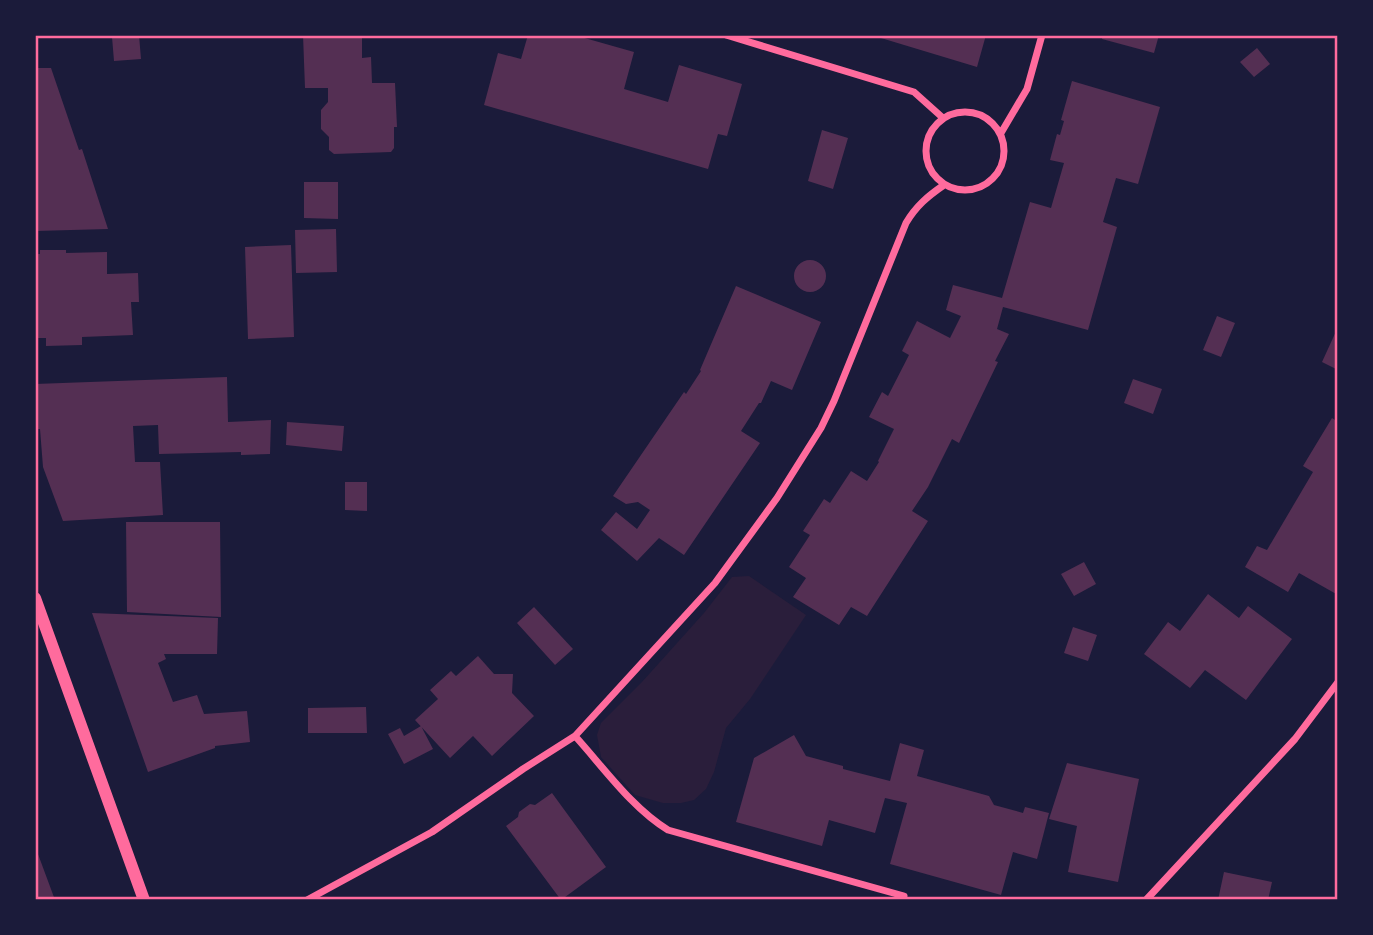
<svg xmlns="http://www.w3.org/2000/svg" width="1373" height="935" viewBox="0 0 1373 935" font-family="'DM Sans',sans-serif">
  <style>
    .green { fill: #2a1e3b }
    .building { fill: #542f53 }
    .lines { fill: none; stroke-linecap: round; stroke-linejoin: round }
    .minor { stroke: #ff6b9d; stroke-width: 7 }
    .tertiary { stroke: #ff6b9d; stroke-width: 12 }
    .neatline { fill: none; stroke: #ff6b9d; stroke-width: 2.5 }
  </style>
  <rect width="100%" height="100%" fill="#1b1b3a"/>
  <path class="green" d="M 749,576 L 806,615 L 750,699 L 726,728 L 714,772 L 706,789 L 694,800 L 681,803 L 663,803 L 635,795 L 601,757 L 597,735 L 601,723 L 642,682 L 704,613 L 732,577 Z"/>
  <path class="building" d="M 139,35 L 141,59 L 114,61 L 112,37 Z
    M 303,35 L 362,35 L 362,58 L 371,57 L 372,83 L 395,83 L 397,127 L 394,127 L 394,148 L 391,152 L 334,154 L 329,150 L 329,137 L 321,129 L 321,110 L 328,102 L 328,88 L 305,88 Z
    M 528,35 L 574,35 L 634,52 L 624,89 L 668,102 L 679,65 L 742,84 L 727,136 L 718,134 L 708,169 L 484,105 L 498,53 L 521,59 Z
    M 871,35 L 986,35 L 977,67 Z
    M 1103,35 L 1159,35 L 1154,53 L 1102,39 Z
    M 1257,48 L 1270,64 L 1254,77 L 1240,62 Z
    M 35,68 L 51,68 L 79,150 L 82,149 L 108,229 L 35,231 Z
    M 1072,81 L 1160,107 L 1138,184 L 1116,178 L 1103,222 L 1117,227 L 1088,330 L 1003,307 L 997,329 L 1009,334 L 995,361 L 998,362 L 959,443 L 952,439 L 928,487 L 912,511 L 928,521 L 867,616 L 851,607 L 839,625 L 793,597 L 806,578 L 789,567 L 810,535 L 803,531 L 824,499 L 830,503 L 851,471 L 867,481 L 879,462 L 878,461 L 894,429 L 869,417 L 882,392 L 888,396 L 909,355 L 902,351 L 917,321 L 950,338 L 961,316 L 946,310 L 953,285 L 1002,298 L 1030,202 L 1051,208 L 1064,163 L 1050,160 L 1057,134 L 1060,135 L 1064,121 L 1061,120 Z
    M 822,130 L 848,138 L 833,189 L 808,181 Z
    M 304,182 L 338,182 L 338,219 L 304,218 Z
    M 336,229 L 337,272 L 296,273 L 295,230 Z
    M 291,245 L 294,337 L 248,339 L 245,247 Z
    M 40,250 L 66,250 L 66,253 L 107,252 L 107,274 L 138,273 L 139,302 L 131,302 L 133,335 L 82,337 L 82,345 L 46,346 L 46,338 L 35,338 L 35,254 L 40,254 Z
    M794 276a16 16 0 1 1 32 0a16 16 0 1 1-32 0Z
    M 736,286 L 821,322 L 792,390 L 771,381 L 761,403 L 759,403 L 741,431 L 760,443 L 684,555 L 659,538 L 637,561 L 601,530 L 616,512 L 637,529 L 650,510 L 638,502 L 626,504 L 613,496 L 684,392 L 686,394 L 701,371 L 700,370 Z
    M 1217,316 L 1235,323 L 1221,357 L 1203,350 Z
    M 1338,327 L 1338,370 L 1322,362 Z
    M 227,377 L 228,422 L 271,420 L 270,454 L 241,455 L 241,452 L 159,454 L 158,425 L 133,426 L 135,462 L 160,462 L 163,515 L 63,521 L 43,467 L 40,429 L 35,429 L 35,384 Z
    M 1133,379 L 1162,389 L 1153,414 L 1124,403 Z
    M 1332,418 L 1338,422 L 1338,595 L 1299,573 L 1288,592 L 1245,567 L 1257,546 L 1267,550 L 1313,472 L 1303,466 Z
    M 287,422 L 344,426 L 342,451 L 286,445 Z
    M 345,482 L 367,482 L 367,511 L 345,510 Z
    M 126,522 L 220,522 L 221,617 L 127,612 Z
    M 1084,562 L 1096,584 L 1074,596 L 1061,574 Z
    M 1208,594 L 1239,618 L 1248,606 L 1292,639 L 1246,700 L 1205,670 L 1190,688 L 1144,654 L 1168,622 L 1180,631 Z
    M 534,607 L 573,649 L 555,665 L 517,623 Z
    M 92,613 L 218,618 L 217,654 L 164,654 L 166,659 L 158,663 L 173,702 L 197,695 L 204,714 L 247,711 L 250,742 L 215,746 L 215,748 L 148,772 Z
    M 1073,627 L 1097,635 L 1088,661 L 1064,653 Z
    M 478,656 L 494,674 L 513,674 L 512,693 L 534,716 L 492,756 L 473,736 L 450,758 L 415,720 L 438,699 L 430,690 L 451,671 L 456,676 Z
    M 366,707 L 367,733 L 308,733 L 308,708 Z
    M 421,726 L 433,749 L 404,764 L 388,734 L 400,728 L 404,736 Z
    M 794,735 L 806,756 L 843,766 L 843,769 L 890,781 L 900,743 L 924,750 L 917,776 L 989,796 L 994,805 L 1023,813 L 1025,807 L 1049,813 L 1037,859 L 1013,852 L 1001,895 L 890,864 L 907,803 L 885,798 L 875,833 L 829,820 L 822,846 L 736,822 L 754,758 Z
    M 1067,763 L 1139,779 L 1118,882 L 1068,872 L 1077,826 L 1049,819 Z
    M 552,793 L 606,867 L 561,900 L 506,826 L 518,817 L 519,812 L 530,804 L 535,805 Z
    M 35,846 L 55,900 L 35,900 Z
    M 1224,872 L 1272,882 L 1268,900 L 1218,900 Z"/>
  <g class="lines">
    <path class="minor" d="M 726,35 L 914,92 L 943,118
      M926 151a39 39 0 1 1 78 0a39 39 0 1 1-78 0Z
      M 1001,133 L 1027,89 L 1042,35
      M 575,736 C 604,768 632,808 668,830 L 904,896
      M 307,900 L 432,832 L 523,769 L 575,736 L 715,583 L 777,498 L 821,428 L 834,401 L 906,223 C 916,206 928,196 944,185
      M 1146,900 L 1295,739 L 1338,682"/>
    <path class="tertiary" d="M 35,598 L 144,900"/>
  </g>
  <rect width="1373" height="935" fill="none" stroke="#1b1b3a" stroke-width="74"/>
  <rect x="37" y="37" width="1299" height="861" class="neatline"/>
</svg>
